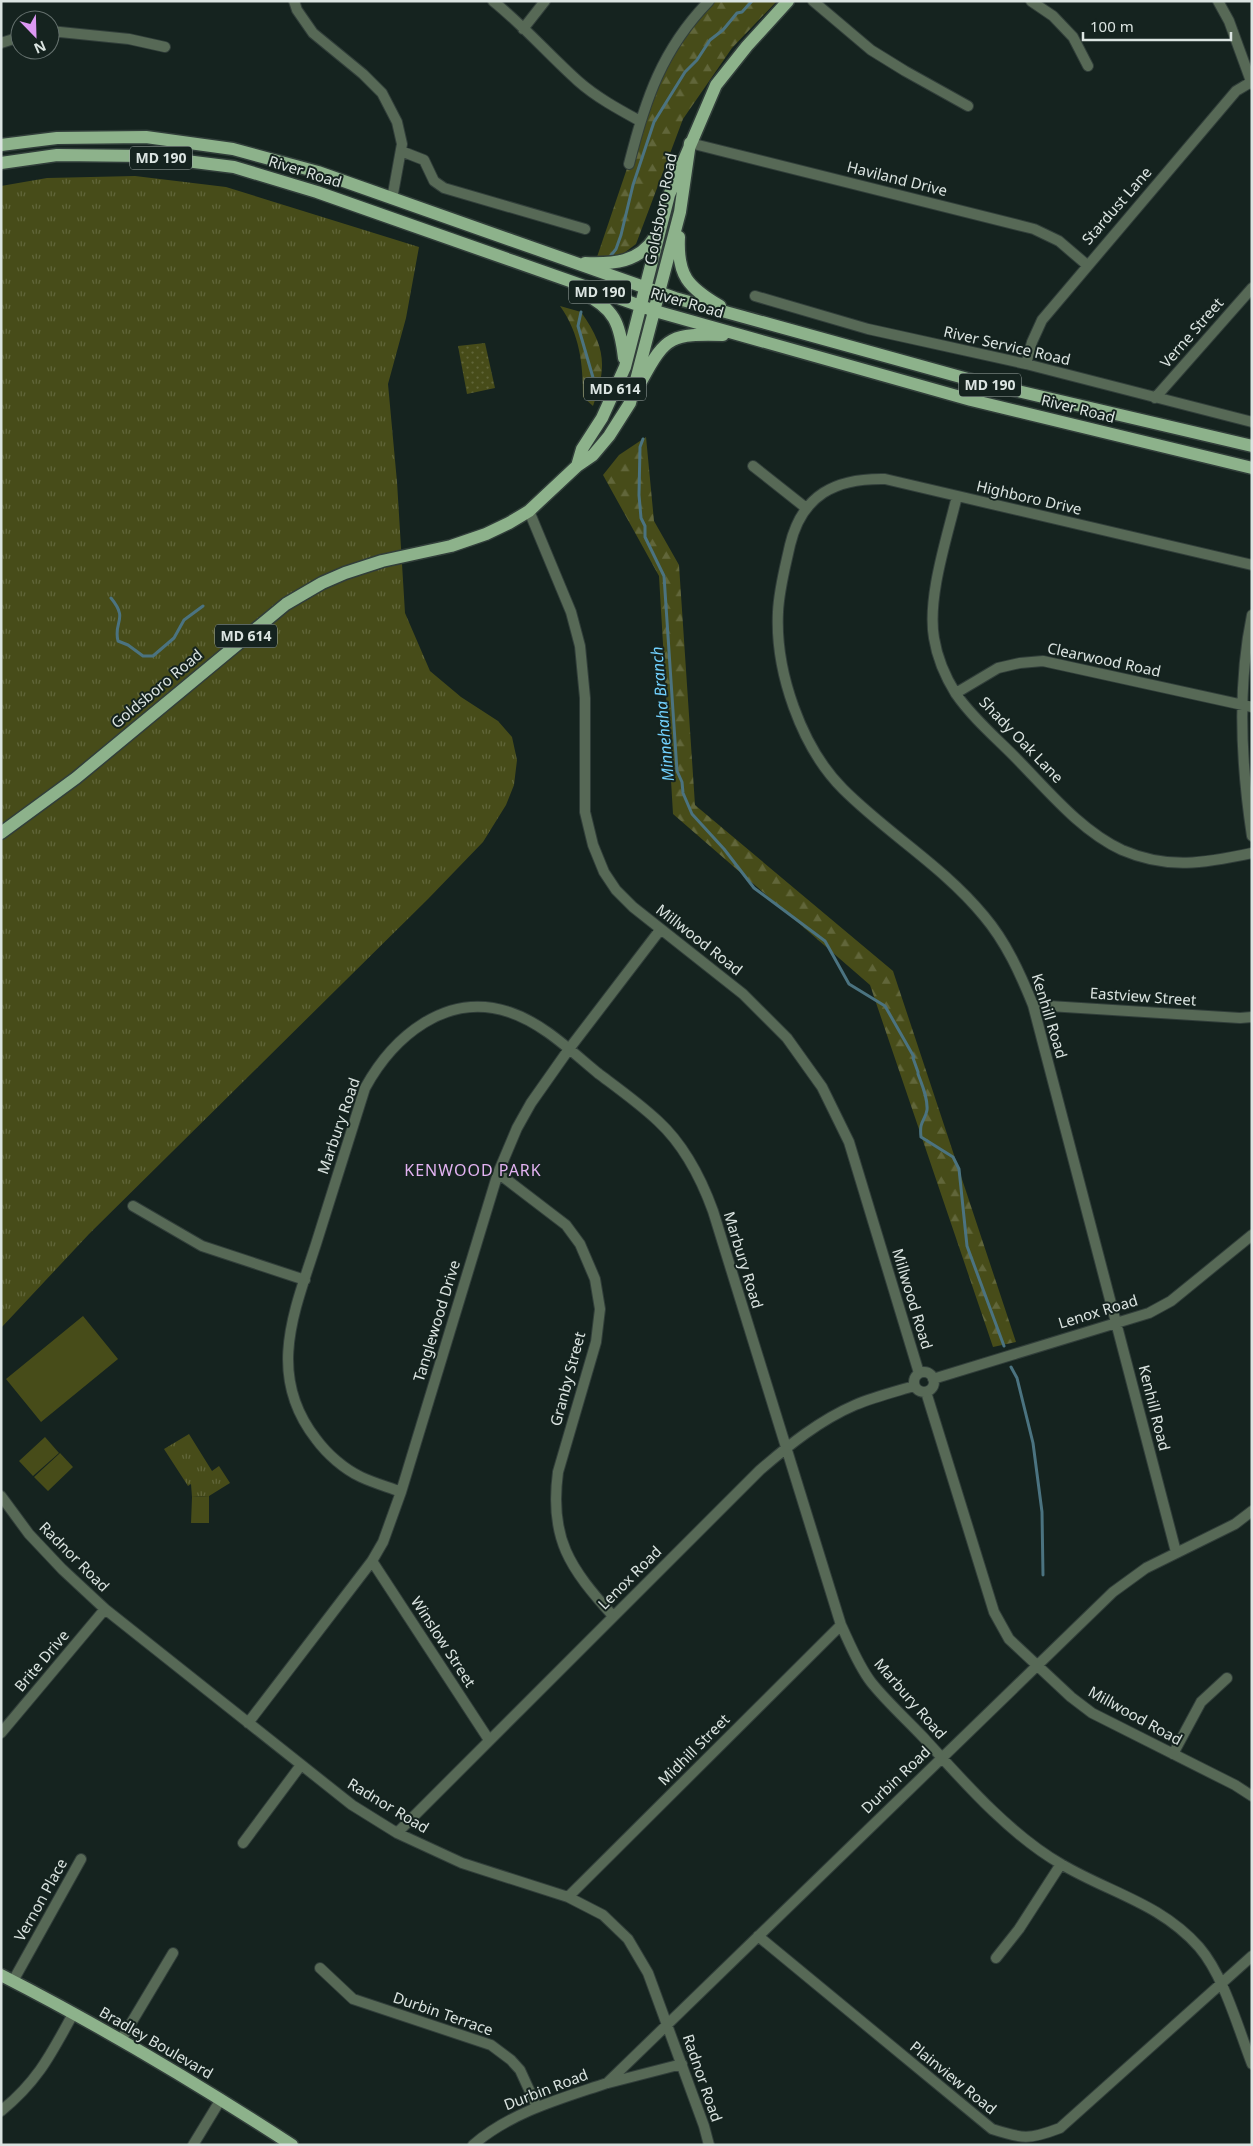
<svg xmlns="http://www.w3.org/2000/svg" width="1253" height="2146" viewBox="0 0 1253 2146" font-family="'Noto Sans',sans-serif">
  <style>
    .grass { fill: url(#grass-tufts) }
    .forest { fill: url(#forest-firs) }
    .garden { fill: url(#garden-dots) }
    .pitch { fill: #474c19 }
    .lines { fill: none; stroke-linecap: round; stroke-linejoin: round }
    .stream { stroke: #4b7380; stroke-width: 3 }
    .minor-casing { stroke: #313e3a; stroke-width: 12 }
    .major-casing { stroke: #313e3a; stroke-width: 15 }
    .minor { stroke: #576956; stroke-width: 10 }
    .major { stroke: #8db28b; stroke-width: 12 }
    .labels { text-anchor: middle; stroke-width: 4; stroke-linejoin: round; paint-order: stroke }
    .shield { fill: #15231f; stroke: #a0aaa7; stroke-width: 1 }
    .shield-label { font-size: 14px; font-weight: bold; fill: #dbe4e1 }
    .street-label { font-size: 15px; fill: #dbe4e1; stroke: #15231f }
    .water-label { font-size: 16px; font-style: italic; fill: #71d0fd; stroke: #15231f }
    .neighbourhood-label { font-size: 16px; letter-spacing: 1px; fill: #e3b3f2; stroke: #15231f }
  </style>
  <defs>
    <pattern id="grass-tufts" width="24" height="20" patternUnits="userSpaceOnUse" patternTransform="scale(1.25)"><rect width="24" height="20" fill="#474c19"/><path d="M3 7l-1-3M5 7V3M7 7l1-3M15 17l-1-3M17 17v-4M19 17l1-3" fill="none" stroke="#61663a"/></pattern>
    <pattern id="forest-firs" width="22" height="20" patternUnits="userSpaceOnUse" patternTransform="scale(1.25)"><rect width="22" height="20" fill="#474c19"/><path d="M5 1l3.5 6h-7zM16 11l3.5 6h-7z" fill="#61663a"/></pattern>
    <pattern id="garden-dots" width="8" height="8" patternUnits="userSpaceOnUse" patternTransform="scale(1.25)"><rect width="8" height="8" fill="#474c19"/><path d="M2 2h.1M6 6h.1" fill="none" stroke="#61663a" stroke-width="1.8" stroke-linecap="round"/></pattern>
  </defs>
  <rect width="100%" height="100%" fill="#15231f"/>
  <path class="grass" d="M 135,176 L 226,187 L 419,247 L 406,318 L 388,384 L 397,482 L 405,613 L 430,671 L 461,697 L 498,721 L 512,737 L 517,760 L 514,785 L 506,805 L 483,842 L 428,899 L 89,1234 L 1,1328 L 1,186 L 47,178 Z
    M 189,1434 L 212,1471 L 219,1466 L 230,1483 L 209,1496 L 192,1497 L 191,1484 L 188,1486 L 164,1449 Z"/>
  <path class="forest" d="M 709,1 L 777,1 L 732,48 L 683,119 L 636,244 L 620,256 L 597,257 L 661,68 Z
    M 560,306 L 581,312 C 606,347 607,367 593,406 L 583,397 C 583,364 580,334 560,306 Z
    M 646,437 L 654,521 L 679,565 L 695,805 L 893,971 L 1016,1342 L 993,1347 L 870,985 L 673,814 L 659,576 L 603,475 L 619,455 Z"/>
  <path class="garden" d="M 485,343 L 495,388 L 467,394 L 458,346 Z"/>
  <path class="pitch" d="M 83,1316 L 118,1359 L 41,1422 L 6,1379 Z
    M 45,1437 L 59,1453 L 33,1476 L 19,1461 Z
    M 60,1453 L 73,1467 L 48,1491 L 34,1477 Z
    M 209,1496 L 209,1523 L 191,1523 L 192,1497 Z"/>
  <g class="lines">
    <path class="stream" d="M 609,258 L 616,249 L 621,235 L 633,185 L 654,122 L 685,72 L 697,60 L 710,40 L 723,30 L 737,13 L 742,12 L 752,1
      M 581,312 L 578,326 L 594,381
      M 643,439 L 640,447 L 639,495 L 641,518 L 645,526 L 645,537 L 664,576 L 677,771 L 682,782 L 683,793 L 692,814 L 724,849 L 754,888 L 825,941 L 849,984 L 885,1006 L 914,1057 L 913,1058 L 918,1072 L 918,1074 C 922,1085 928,1098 927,1110 C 925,1122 919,1120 921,1137 L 953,1157 L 959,1169 L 967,1246 L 1004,1346
      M 111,598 C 129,620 113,621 118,641 L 128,645 L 143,656 L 153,656 L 174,638 L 184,620 L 203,606
      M 1011,1367 L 1017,1378 L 1033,1443 L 1042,1512 L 1043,1575"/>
    <defs>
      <path id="minor" d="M 294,1 L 297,10 L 313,33 L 363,74 L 382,93 L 397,122 L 402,144 L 392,199
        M 493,1 C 523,25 549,55 578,81 C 596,97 618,109 640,121
        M 813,1 L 871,50 L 905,71 L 968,106
        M 1031,1 L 1053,16 L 1073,37 L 1088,66
        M 1218,1 L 1229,21 L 1252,84
        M 523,29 L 545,1
        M 50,31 L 129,39 L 165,47
        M 1,43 L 20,37
        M 690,143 L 1034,229 L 1059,241 L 1087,265
        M 401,151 L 424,160 L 434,181 L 444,188 L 585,229
        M 629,164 C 645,100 662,49 709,1
        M 755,296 L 868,329 L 1026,364 L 1252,422
        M 1026,364 L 1032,342 L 1042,320 L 1236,91 L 1251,82
        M 1155,398 L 1252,288
        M 753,466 L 806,508
        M 957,496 C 947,538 927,597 934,638 C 937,657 946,678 956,694 C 972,717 994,736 1013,755 C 1046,788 1079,830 1122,850 C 1168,870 1205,863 1252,853
        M 529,511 L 571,612 L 580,646 L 585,698 L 585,812 L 593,845 L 604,872 L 616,890 L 633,907 L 743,994 L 787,1038 L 822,1087 L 849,1142 L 919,1373
        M 1252,615 C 1237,687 1241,764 1252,836
        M 956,693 L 998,668 L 1020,663 L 1043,661 L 1252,707
        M 1033,1005 L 1240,1018 L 1252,1017
        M 498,1173 L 566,1225 L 580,1244 L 595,1279 L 600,1309 L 596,1342 L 558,1472 C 549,1539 570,1568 613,1616
        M 133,1206 L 202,1246 L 305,1280
        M914 1382a10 10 0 1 1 20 0a10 10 0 1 1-20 0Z
        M 933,1379 L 1149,1313 L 1171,1301 L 1252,1235
        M 926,1392 L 994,1612 L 1009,1639 L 1071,1697 L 1092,1713 L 1235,1785 L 1252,1796
        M 401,1492 C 388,1487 374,1483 361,1477 C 344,1469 327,1454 316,1439 C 266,1375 294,1312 316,1244 C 332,1192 349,1140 365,1088 C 393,1037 446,991 509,1012 C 543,1023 572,1052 599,1074 C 619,1089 640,1104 658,1121 C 684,1145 701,1178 713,1211 L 841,1625 C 850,1644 858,1665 871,1682 C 886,1701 906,1719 923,1737 C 963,1781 1009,1834 1061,1864 C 1110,1893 1160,1903 1199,1947 C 1224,1976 1238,2028 1252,2064
        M 1,1496 L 29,1534 L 62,1569 L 105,1609 L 352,1805 L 397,1833 L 462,1863 L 568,1897 L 603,1915 L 628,1939 L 648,1973 L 704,2126 L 709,2145
        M 1176,1552 L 1033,1005 C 1020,973 1006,942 984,916 C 944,867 888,834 843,789 C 801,747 775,671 778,612 C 779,589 785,568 790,545 C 802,495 835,478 885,479 L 1252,565
        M 372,1561 L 489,1740
        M 248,1723 L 372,1561 L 383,1542 L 401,1492 L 498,1173 L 517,1128 L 531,1103 L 569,1049 L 660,930
        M 1,1733 L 105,1609
        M 1173,1754 L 1201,1702 L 1227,1678
        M 397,1833 L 760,1470 C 789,1445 820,1420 855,1405 C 874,1397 894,1392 914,1386
        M 243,1843 L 301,1765
        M 568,1897 L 841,1625
        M 758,1936 L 992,2129 C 1023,2139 1029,2140 1060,2128 L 1252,1956
        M 996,1958 L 1019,1929 L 1061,1864
        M 320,1968 L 353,1999 L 491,2045 L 511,2060 L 520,2070 L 537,2107
        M 13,1981 L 81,1859
        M 121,2040 L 173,1953
        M 608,2083 L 682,2064
        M 1,2111 C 38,2081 51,2054 73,2014
        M 193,2145 L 221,2099
        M 473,2145 C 511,2112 560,2099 607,2083 L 1113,1592 L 1146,1568 L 1235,1524 L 1252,1511"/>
      <path id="major" d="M 1,145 L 57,138 L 146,137 L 233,149 L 318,172 L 675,298 L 975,381 L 1252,446
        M 1,163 L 57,155 L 146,156 L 234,167 L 317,192 L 655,311 L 971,400 L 1252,468
        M 679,237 C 677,276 688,287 720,306
        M 585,263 C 613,264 639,263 655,237
        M 582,293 C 615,308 620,324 624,358
        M 642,380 C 666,335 672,334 723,335
        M 577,466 L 582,449 L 602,418 L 625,367 L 669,195 L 716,85 L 747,46 L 788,1
        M 1,833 L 76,778 L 286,604 L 322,583 L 345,573 L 382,561 L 451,546 L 486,534 L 509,523 L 529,511 L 577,466 L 593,455 L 609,436 L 630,403 L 680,212 L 690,143
        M 1,1975 C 101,2026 198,2084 292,2145"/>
    </defs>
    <use href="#minor" class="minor-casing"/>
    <use href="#major" class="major-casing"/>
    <use href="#minor" class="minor"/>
    <use href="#major" class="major"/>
  </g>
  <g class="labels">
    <g class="shield">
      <rect x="130" y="146.5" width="62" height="23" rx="4"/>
      <rect x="569" y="280.5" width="62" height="23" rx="4"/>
      <rect x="959" y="373.5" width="62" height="23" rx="4"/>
      <rect x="584" y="377.5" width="62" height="23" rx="4"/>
      <rect x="215" y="624.5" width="62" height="23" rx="4"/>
    </g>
    <g class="shield-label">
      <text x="161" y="163">MD 190</text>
      <text x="600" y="297">MD 190</text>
      <text x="990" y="390">MD 190</text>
      <text x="615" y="394">MD 614</text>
      <text x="246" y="641">MD 614</text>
    </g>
    <g class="street-label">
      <text transform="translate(305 172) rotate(17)" y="5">River Road</text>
      <text transform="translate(897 179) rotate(14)" y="5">Haviland Drive</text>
      <text transform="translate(1117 206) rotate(-49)" y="5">Stardust Lane</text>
      <text transform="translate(661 209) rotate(-79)" y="5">Goldsboro Road</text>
      <text transform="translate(687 303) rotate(16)" y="5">River Road</text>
      <text transform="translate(1192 333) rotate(-49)" y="5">Verne Street</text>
      <text transform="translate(1007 346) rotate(13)" y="5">River Service Road</text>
      <text transform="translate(1078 409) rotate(14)" y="5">River Road</text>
      <text transform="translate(1029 498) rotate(13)" y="5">Highboro Drive</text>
      <text transform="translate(1104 660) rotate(12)" y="5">Clearwood Road</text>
      <text transform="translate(157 689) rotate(-40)" y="5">Goldsboro Road</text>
      <text transform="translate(1021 740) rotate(46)" y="5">Shady Oak Lane</text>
      <text transform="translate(699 940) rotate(38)" y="5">Millwood Road</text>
      <text transform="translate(1143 997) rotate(4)" y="5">Eastview Street</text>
      <text transform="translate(1049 1016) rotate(73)" y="5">Kenhill Road</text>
      <text transform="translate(339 1126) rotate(-71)" y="5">Marbury Road</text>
      <text transform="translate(743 1260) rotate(73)" y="5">Marbury Road</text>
      <text transform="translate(912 1299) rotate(73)" y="5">Millwood Road</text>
      <text transform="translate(1098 1312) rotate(-17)" y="5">Lenox Road</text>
      <text transform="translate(437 1321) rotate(-73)" y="5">Tanglewood Drive</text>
      <text transform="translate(568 1379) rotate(-75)" y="5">Granby Street</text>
      <text transform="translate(1154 1408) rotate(76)" y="5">Kenhill Road</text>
      <text transform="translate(74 1557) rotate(45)" y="5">Radnor Road</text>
      <text transform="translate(630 1578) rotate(-45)" y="5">Lenox Road</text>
      <text transform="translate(443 1642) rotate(57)" y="5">Winslow Street</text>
      <text transform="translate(42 1661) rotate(-50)" y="5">Brite Drive</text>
      <text transform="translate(910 1699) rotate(49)" y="5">Marbury Road</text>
      <text transform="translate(1135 1716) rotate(29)" y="5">Millwood Road</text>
      <text transform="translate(694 1750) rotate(-45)" y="5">Midhill Street</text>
      <text transform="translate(896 1780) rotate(-44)" y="5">Durbin Road</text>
      <text transform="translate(388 1806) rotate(31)" y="5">Radnor Road</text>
      <text transform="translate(41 1900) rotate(-61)" y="5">Vernon Place</text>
      <text transform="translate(443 2014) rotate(19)" y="5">Durbin Terrace</text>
      <text transform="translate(156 2043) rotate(30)" y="5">Bradley Boulevard</text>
      <text transform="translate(702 2078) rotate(71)" y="5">Radnor Road</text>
      <text transform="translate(953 2078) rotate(39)" y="5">Plainview Road</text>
      <text transform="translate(546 2090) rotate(-21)" y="5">Durbin Road</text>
    </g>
    <g class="water-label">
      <text transform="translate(662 714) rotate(-95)" y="6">Minnehaha Branch</text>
    </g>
    <g class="neighbourhood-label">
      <text x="473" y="1176">KENWOOD PARK</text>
    </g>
  </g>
  <rect width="1253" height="2146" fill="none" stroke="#dbe4e1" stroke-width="5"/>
  <g transform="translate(35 35) rotate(157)"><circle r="24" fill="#15231f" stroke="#64706d"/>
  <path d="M0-4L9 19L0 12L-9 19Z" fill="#dd98f3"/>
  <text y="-8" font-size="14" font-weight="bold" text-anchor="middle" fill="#dbe4e1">N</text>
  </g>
  <path d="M1083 32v8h148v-8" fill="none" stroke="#dbe4e1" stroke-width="2.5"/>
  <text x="1090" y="32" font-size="15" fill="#dbe4e1" stroke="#15231f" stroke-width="4" paint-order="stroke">100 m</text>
</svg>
